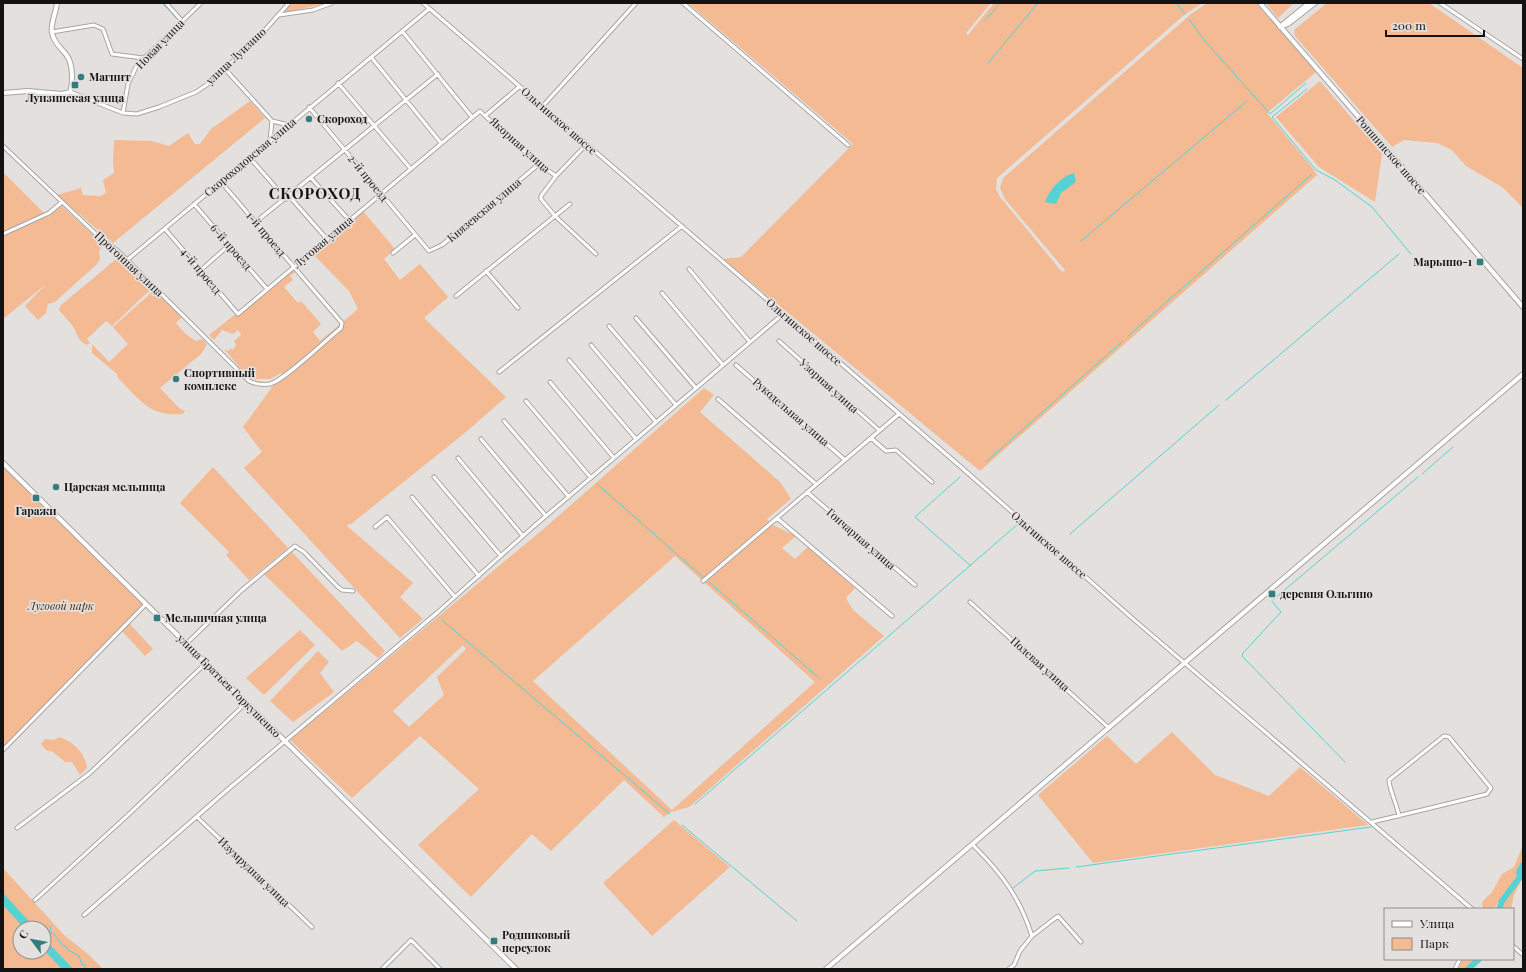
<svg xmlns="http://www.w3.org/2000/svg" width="1526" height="972" viewBox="0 0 1526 972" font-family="'Playfair Display',serif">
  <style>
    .green { fill: #f3ba93; fill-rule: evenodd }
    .water { fill: #55d2d4 }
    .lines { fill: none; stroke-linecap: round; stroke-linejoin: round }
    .stream { stroke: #55d2d4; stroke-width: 1 }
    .river { stroke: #55d2d4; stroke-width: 6 }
    .street-casing { stroke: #a8a5a4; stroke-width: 5 }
    .secondary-casing { stroke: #a8a5a4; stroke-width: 6 }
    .street { stroke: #fff; stroke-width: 3 }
    .secondary { stroke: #fff; stroke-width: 4 }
    .poi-dot { fill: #347d7f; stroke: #e3e0de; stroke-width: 1.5 }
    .labels { text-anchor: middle; stroke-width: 3.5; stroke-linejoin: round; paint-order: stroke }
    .street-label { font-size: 11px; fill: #141313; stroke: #e3e0de }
    .poi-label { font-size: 11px; font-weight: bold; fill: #141313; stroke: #e3e0de; text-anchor: start }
    .park-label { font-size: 11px; font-style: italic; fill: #4a2c16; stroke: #e3e0de }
    .district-label { font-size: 15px; font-weight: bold; letter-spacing: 1px; fill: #141313; stroke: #e3e0de }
  </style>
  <rect width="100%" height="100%" fill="#e3e0de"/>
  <path class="green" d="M 290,3 L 327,3 L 283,13 Z
    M 688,3 L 991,3 L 966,33 L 968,35 L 994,3 L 1202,3 L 1183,16 L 997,178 L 996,189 L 1000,197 L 1062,272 L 1065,270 L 1005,199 L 1000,188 L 1003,178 L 1191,14 L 1207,3 L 1256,3 L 1316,72 L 1267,113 L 1311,166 L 1317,175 L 980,471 L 723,259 L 741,257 L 853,144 Z
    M 1266,3 L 1294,3 L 1278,18 Z
    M 1327,3 L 1429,3 L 1523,68 L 1523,208 L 1502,187 L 1466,166 L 1452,150 L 1437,143 L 1404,140 L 1392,147 L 1295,36 L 1294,30 Z
    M 1320,81 L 1382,154 L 1375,202 L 1319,167 L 1276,117 Z
    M 250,101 L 265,118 L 113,243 L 57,195 L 81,188 L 83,195 L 100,196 L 106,193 L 103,180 L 114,173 L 113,163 L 114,140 L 151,141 L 169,146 L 188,133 L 195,144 L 200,144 L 211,129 Z
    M 3,172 L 48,217 L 61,206 L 63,207 L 104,245 L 99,250 L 100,259 L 97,264 L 55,302 L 48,304 L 46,313 L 38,320 L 25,306 L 45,285 L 3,319 Z
    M 362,210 L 395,249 L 384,259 L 400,280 L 420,264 L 448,297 L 424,318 L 506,397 L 466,432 L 351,524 L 346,525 L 413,583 L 400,597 L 423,619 L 400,638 L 244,468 L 262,452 L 243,427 L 283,372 L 270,379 L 249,379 L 225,350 L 225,349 L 228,351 L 231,348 L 233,350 L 236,345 L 234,341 L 241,335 L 238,330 L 233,334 L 222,330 L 214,340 L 209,335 L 294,268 L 297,271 L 290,276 L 293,280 L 284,287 L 298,303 L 301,301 L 321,324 L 313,332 L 320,341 L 358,309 L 349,291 L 311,252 Z
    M 120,256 L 151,289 L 112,326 L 106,321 L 87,339 L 90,343 L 87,345 C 76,340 78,333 72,325 C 68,320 63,315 59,310 L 61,305 Z
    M 152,292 L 157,293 L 182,317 L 176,323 C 181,330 189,337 196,341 L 202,339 L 207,344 L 201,354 L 160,388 L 179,408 L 185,411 L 183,414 C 148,417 141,400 118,378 L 117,374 L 92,353 L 92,344 L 109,362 L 128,344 L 113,327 Z
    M 704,388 L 714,395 L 700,412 L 781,483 L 791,499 L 767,519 L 773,525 L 796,536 L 782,548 L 795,559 L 808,547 L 855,588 L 846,598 L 853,610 L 884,636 L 689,807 L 671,812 L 664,817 L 624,780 L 551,851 L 532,834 L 471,897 L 418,845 L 479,789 L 420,736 L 352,798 L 290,740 L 547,526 ZM 675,556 L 815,682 L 672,810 L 533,681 ZM 463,645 L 466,649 L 437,677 L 444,695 L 409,727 L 393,711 Z
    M 3,467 L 144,604 L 3,748 Z
    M 213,467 L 288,548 L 249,580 L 226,555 L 229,552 L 180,503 Z
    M 291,551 L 385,651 L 378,658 L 357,641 L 342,651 L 264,574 Z
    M 129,623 L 153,649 L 145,656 L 121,630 Z
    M 300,630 L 315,645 L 264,695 L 246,678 Z
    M 318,651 L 329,662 L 320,673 L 334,692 L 293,722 L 270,701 Z
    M 1172,732 L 1215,775 L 1269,796 L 1300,767 L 1368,825 L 1093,863 L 1038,795 L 1107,736 L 1136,764 Z
    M 59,737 C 73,741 86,754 87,768 L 80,775 L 72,762 L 65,762 L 53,752 L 46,750 L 41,744 L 45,739 L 54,740 Z
    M 674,820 L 730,867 L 652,936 L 603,883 Z
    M 1523,845 L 1523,861 L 1518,869 L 1518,875 L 1511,887 L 1493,909 L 1483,909 L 1482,902 L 1492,892 L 1502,874 L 1514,867 Z
    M 1523,866 L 1523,877 L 1514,895 L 1511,909 L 1500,909 L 1506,898 L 1521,877 Z
    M 3,868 L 64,935 L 89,955 L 103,969 L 3,969 ZM 20,928 L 44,928 L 44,952 L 20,952 Z
    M 1463,959 L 1482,959 L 1473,969 L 1458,969 Z"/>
  <path class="water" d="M 1074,173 L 1076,182 L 1061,193 L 1056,204 L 1045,202 C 1050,189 1060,177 1074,173 Z
    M 3,893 L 35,928 L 24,928 L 3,905 Z
    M 44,938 L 73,969 L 62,969 L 44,950 Z"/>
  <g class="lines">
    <path class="stream" d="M 162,3 L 169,10
      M 1176,3 L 1185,14
      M 170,11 L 176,18
      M 1189,19 L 1204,40 L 1270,114 L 1306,83
      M 985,21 L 1000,3
      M 988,63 L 1038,3
      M 1307,89 L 1272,117 L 1316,170 L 1335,180 L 1372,207 L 1411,254
      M 1081,241 L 1247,101
      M 1128,336 L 1311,175
      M 1226,400 L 1399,254
      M 987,461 L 1123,341
      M 1422,474 L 1453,447
      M 960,477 L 915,517 L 971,566
      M 597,484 L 703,577
      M 1070,534 L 1219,405
      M 709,582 L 819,678
      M 1274,599 L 1418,477
      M 1272,601 L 1281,612 L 1243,653 L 1242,656 L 1345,762
      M 442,620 L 670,814
      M 695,804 L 1018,524
      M 682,825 L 797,921
      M 1076,867 L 1371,827
      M 1013,888 L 1035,871 L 1069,868
      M 50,926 L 51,933 L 54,934 L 63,946 L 66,946 L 68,950 L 79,956 L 82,965 L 85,964 L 85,969 L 88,969"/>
    <path class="river" d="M 1499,909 L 1502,901 L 1520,877 L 1519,872 L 1523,865
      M 1468,969 L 1479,959"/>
    <defs>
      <path id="street" d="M 166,3 L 182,21
        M 423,3 L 961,467 L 1132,618 L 1472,909
        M 683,3 L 848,145
        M 1440,3 L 1523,59
        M 279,15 L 313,10 L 332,3
        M 402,31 L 472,117
        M 52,32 L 94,25 L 103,29 L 112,54 L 143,58
        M 371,57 L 441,143
        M 225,69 L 272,121 L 289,125
        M 338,83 L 410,168
        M 70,92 L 123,113 L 137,114 L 159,107 L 196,92 L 208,84 L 257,39 L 289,3
        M 309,107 L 429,251 L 442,245 L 539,164
        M 542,107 L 636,3
        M 123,113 L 128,84 L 137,65 L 201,3
        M 484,115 L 539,164 L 556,176
        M 486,115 L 519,87
        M 270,141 L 272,121
        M 3,146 L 97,235 L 118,251 L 249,381 C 255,384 263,385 270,384 C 285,380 327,339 341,328 L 342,323 L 221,182
        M 250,158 L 286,199
        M 311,178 L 349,220
        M 289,196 L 327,239
        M 194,204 L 267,289
        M 570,204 L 555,216 L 596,254
        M 257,221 L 438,74
        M 165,229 L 238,314 L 480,111 L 482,113
        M 3,234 L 49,213 L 62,202
        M 393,253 L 415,235
        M 127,260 L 429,9
        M 689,269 L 750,342
        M 201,270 L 229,245
        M 486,271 L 518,308
        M 662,293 L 723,365
        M 456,296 L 555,216 L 541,199 L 541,196 L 556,176 L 584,147 L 585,144
        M 636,318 L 696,388
        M 609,326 L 676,405
        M 779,341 L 879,430
        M 591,345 L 656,422
        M 569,360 L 636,439
        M 736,365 L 845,460
        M 499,372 L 682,226
        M 550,382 L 614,458
        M 718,399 L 816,484
        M 526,401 L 591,478
        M 504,421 L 569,497
        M 871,438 L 886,451 L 896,450 L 932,482
        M 481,439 L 546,516
        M 458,458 L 523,536
        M 434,477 L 501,556
        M 807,492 L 915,585
        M 412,497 L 479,576
        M 777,518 L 892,616
        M 375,527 L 387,517 L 455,597
        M 703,581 L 899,414
        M 970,602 L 1109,728
        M 187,643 L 242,590 L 295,546 L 304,552 L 338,587 L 342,590 L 353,591
        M 3,750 L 146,604
        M 197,817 L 312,927
        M 1372,822 C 1410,813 1448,804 1487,794 L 1491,788 L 1449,737 L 1444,736 L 1389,780 C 1388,785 1398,808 1399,816
        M 17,828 L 90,773 L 206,663
        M 973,845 C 1002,874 1019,896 1032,936 L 1020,951 L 1014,965 L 1009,969
        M 35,900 L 128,815 L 246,703
        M 84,915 L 226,791 L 438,612 L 533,527 L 783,314
        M 1032,936 L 1058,916 L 1081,942
        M 1513,946 L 1523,955
        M 382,969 L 411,940 L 440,969
        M 1455,969 L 1460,959"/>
      <path id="secondary" d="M 1260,3 L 1523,307
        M 1282,25 L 1309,3
        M 1280,27 L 1288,24 L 1315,3
        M 3,93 L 28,91 L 62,94 L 70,92 C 72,87 72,82 72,77 C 72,48 56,52 52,33 C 50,24 56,13 57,3
        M 3,463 L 516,969
        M 826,969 L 1523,374"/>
    </defs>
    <use href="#street" class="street-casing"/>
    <use href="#secondary" class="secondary-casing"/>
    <use href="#street" class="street"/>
    <use href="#secondary" class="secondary"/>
  </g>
  <g class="poi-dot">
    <circle cx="81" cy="77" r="4"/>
    <rect x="71" y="81" width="8" height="8" rx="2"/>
    <circle cx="309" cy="119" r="4"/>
    <rect x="1476" y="258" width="8" height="8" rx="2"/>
    <circle cx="176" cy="379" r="4"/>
    <circle cx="56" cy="487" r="4"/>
    <rect x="32" y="494" width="8" height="8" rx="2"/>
    <rect x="1268" y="590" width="8" height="8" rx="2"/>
    <rect x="153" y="614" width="8" height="8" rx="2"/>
    <rect x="490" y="937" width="8" height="8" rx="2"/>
  </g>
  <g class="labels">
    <g class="street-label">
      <text transform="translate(160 44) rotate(-46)" y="4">Новая улица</text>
      <text transform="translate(236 56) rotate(-43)" y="4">улица Луизино</text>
      <text transform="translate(559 121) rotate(41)" y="4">Ольгинское шоссе</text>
      <text transform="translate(520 145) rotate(42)" y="4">Якорная улица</text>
      <text transform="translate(1391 155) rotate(49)" y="4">Ропшинское шоссе</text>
      <text transform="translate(250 157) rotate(-40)" y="4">Скороходовская улица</text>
      <text transform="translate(368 178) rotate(51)" y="4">2-й проезд</text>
      <text transform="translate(484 210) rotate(-40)" y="4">Князевская улица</text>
      <text transform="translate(266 234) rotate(50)" y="4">1-й проезд</text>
      <text transform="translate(323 242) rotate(-40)" y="4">Луговая улица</text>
      <text transform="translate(231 247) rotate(49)" y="4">6-й проезд</text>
      <text transform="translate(129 264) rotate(43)" y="4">Прогонная улица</text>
      <text transform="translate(201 271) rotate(50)" y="4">4-й проезд</text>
      <text transform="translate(804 332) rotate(41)" y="4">Ольгинское шоссе</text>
      <text transform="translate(829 386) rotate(42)" y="4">Узорная улица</text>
      <text transform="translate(791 412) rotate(41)" y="4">Рукодельная улица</text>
      <text transform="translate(861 539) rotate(41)" y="4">Гончарная улица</text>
      <text transform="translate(1049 545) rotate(41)" y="4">Ольгинское шоссе</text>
      <text transform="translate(1040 664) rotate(42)" y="4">Полевая улица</text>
      <text transform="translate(229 686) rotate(45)" y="4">улица Братьев Горкушенко</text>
      <text transform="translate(254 872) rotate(44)" y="4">Изумрудная улица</text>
    </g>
    <g class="poi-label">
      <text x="89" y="81">Магнит</text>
      <text x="75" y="102" text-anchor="middle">Луизинская улица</text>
      <text x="317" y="123">Скороход</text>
      <text x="1472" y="266" text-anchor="end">Марьино-1</text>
      <text x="184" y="377">Спортивный<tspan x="184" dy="13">комплекс</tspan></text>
      <text x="64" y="491">Царская мельница</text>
      <text x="36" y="515" text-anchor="middle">Гаражи</text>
      <text x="1280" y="598">деревня Ольгино</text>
      <text x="165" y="622">Мельничная улица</text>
      <text x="502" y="939">Родниковый<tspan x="502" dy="13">переулок</tspan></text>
    </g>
    <g class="park-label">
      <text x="61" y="610">Луговой парк</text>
    </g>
    <g class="district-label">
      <text x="315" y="199">СКОРОХОД</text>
    </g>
  </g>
  <rect width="1526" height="972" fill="none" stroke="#141313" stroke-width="8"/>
  <rect x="1384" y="908" width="130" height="52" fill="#e3e0de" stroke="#908e8d"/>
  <rect x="1392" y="921" width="20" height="6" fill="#ffffff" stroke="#908e8d"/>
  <text x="1420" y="928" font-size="12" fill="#141313">Улица</text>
  <rect x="1392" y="938" width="20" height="12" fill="#f3ba93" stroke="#908e8d"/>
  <text x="1420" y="948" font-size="12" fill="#141313">Парк</text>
  <g transform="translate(32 940) rotate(302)"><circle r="19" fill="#e3e0de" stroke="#908e8d"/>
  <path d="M0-3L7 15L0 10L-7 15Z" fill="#347d7f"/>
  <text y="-6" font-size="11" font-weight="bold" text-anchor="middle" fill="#141313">С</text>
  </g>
  <path d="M1386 30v6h98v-6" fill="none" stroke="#141313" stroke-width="2"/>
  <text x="1392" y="30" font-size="12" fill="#141313" stroke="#e3e0de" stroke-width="3" paint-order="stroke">200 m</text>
</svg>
